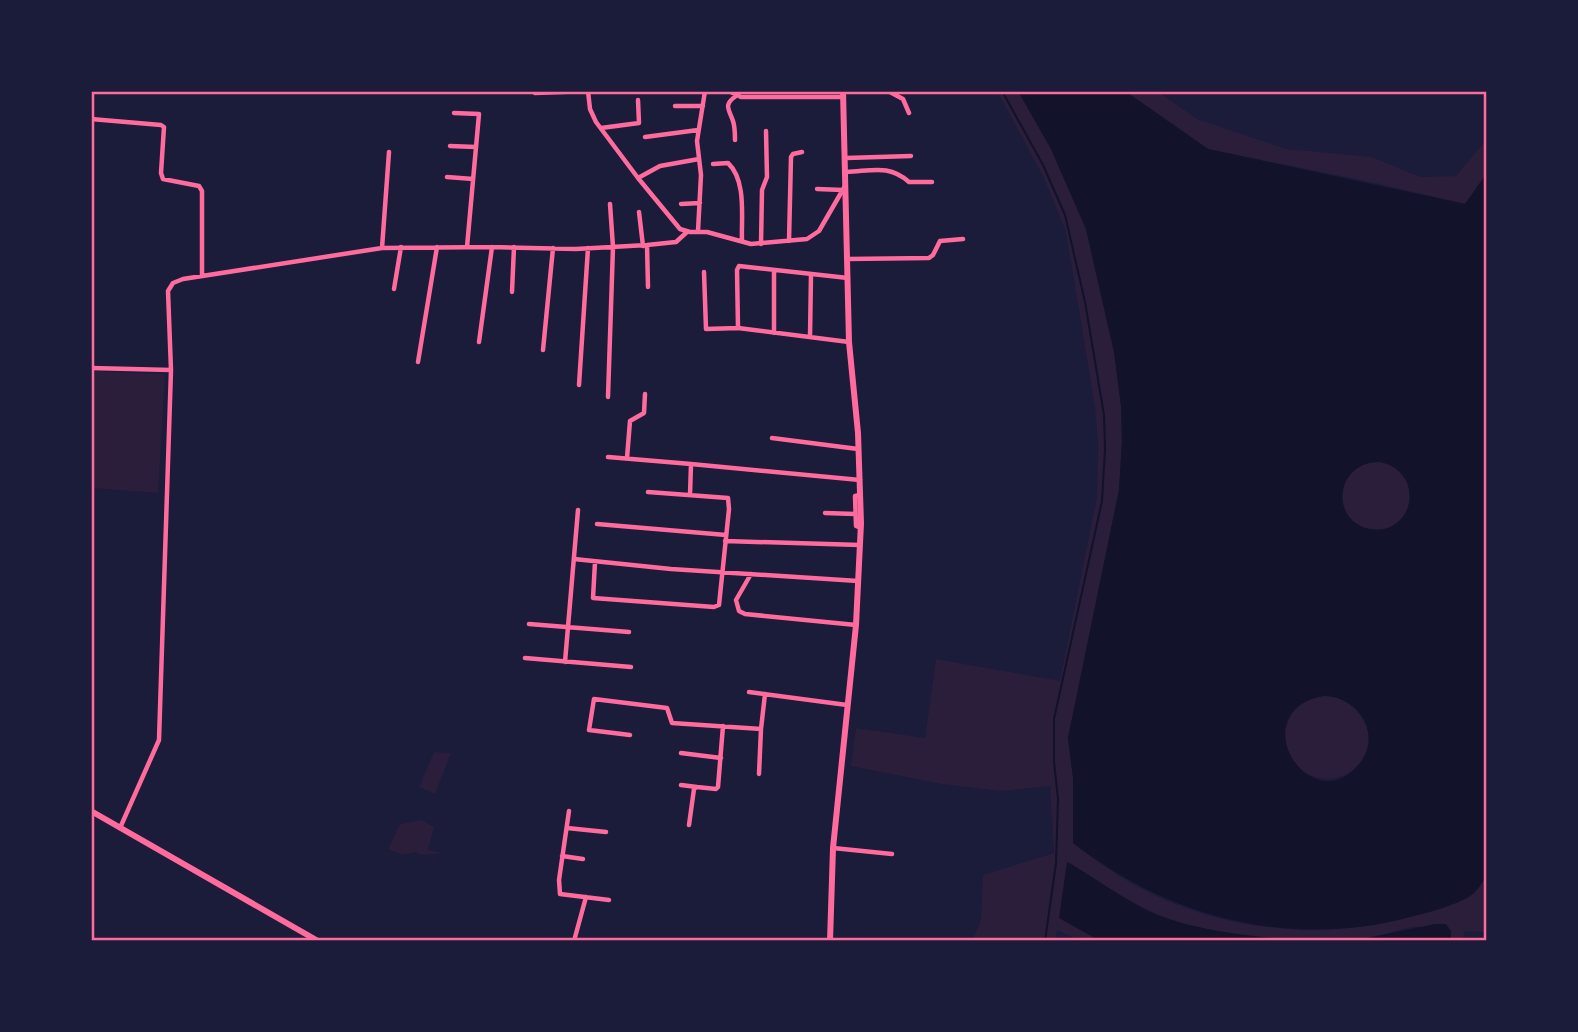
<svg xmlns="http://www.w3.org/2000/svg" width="1578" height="1032" viewBox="0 0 1578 1032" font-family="Raleway,sans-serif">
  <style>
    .green { fill: #2a1e3b }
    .water { fill: #12122b; fill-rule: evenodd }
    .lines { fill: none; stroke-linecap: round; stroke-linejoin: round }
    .stream { stroke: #12122b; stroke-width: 2 }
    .minor { stroke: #ff6b9d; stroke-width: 4.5 }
    .secondary { stroke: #ff6b9d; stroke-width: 6 }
    .neatline { fill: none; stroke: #ff6b9d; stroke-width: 2.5 }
  </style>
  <rect width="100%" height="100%" fill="#1b1b3a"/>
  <path class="green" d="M 997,91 L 1018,91 L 1051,149 L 1086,229 L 1114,352 L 1121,406 L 1122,441 L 1119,490 L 1068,738 L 1073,778 L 1073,843 C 1089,854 1105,866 1121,877 C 1205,929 1314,943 1410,917 C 1426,913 1462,904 1474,893 C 1479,888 1483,881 1487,876 L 1487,932 L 1464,931 L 1463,941 L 1451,941 L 1451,931 C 1439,930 1425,926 1413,927 C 1393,930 1374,940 1351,941 C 1294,944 1196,935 1146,909 C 1119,896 1093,877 1068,862 L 1091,936 L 1100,941 L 1081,941 L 1057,930 L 1055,941 L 972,941 L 981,920 L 983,875 L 1054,853 L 1050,786 L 1000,791 L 942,784 L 851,766 L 856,728 L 925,738 L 936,659 L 1060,681 L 1097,497 L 1098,443 L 1095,407 L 1066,232 L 1044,178 Z
    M 1125,91 L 1157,91 L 1197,119 L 1286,149 L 1372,157 L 1420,177 L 1456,176 L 1482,145 L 1487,143 L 1487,173 L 1465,204 L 1375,183 L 1208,149 Z
    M 91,371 L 165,374 L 158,493 L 91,488 Z
    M1342 496a34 34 0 1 1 68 0a34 34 0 1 1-68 0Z
    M1285 737a42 42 0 1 1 84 0a42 42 0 1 1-84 0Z
    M 434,752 L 451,753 L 435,794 L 419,787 Z
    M 422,820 L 434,827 L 428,850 L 442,853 L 421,855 L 416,852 L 402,855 L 388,849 L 400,824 Z"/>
  <path class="water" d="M 1018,91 L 1125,91 L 1208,149 L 1465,204 L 1487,173 L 1487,876 C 1483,881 1479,888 1474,893 C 1462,904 1426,913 1410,917 C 1291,949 1169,918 1073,843 L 1073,778 L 1068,738 L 1119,490 L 1122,441 L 1121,406 L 1114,352 L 1086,229 L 1051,149 ZM 1380,462 C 1427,472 1414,537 1370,529 C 1328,521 1336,461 1380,462 ZM 1324,696 C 1357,696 1383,734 1360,763 C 1311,825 1240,710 1324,696 Z
    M 1067,862 C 1093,877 1119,896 1146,910 C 1193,932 1249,935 1300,941 L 1100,941 L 1059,918 Z
    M 1435,924 L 1446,924 L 1451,931 L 1451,941 L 1352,941 Z"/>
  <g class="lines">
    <path class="stream" d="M 1002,91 L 1043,165 L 1065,215 L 1085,302 L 1104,415 L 1105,449 L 1102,501 L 1054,719 L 1054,762 L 1058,799 L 1056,863 L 1045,941"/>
    <path class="minor" d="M 588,91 L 590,109 L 596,122 L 638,178 L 680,229 L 690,232 L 707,232 L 751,244 L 807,239 L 819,231 L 845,186
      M 729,91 L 741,97 L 844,97
      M 888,91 L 903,99 L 909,113
      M 535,93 L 588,91
      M 675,106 L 703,106
      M 454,113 L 479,114 L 467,247
      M 91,119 L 161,125 L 164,127 L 161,173 L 163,179 L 199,186 L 202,191 L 202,276
      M 601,128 L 639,123 L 638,100
      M 645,137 L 698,130
      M 735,140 C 735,134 735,127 733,121 C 729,109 723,105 736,96
      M 450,146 L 476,147
      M 846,158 L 911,156
      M 713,164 L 728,163 C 747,181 741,218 742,241
      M 846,172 C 872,171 889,164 909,182 L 932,182
      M 447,177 L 473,179
      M 638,178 L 660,166 L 699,159
      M 817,189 L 843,190
      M 681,204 L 700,203
      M 639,212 L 643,246
      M 698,231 L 701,175 L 697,141 L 705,91
      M 789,241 L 791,157 L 793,154 L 802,152
      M 761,244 L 762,190 L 767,177 L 766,131
      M 647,245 L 648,287
      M 382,248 L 389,152
      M 847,259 L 929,258 L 933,255 L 940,241 L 963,239
      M 704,272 L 706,329 L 738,328 L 849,342
      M 394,289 L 401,247
      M 512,292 L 514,247
      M 738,328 L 737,270 L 739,266 L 848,278
      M 774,333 L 774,270
      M 810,337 L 811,274
      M 479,342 L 492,247
      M 543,350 L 553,248
      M 418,362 L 437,247
      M 91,368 L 171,370
      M 579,385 L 588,248
      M 608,397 L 613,247 L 610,204
      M 772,438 L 858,449
      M 608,457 L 691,464 L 690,495
      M 627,458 L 630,421 L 644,413 L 645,394
      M 691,464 L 860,480
      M 860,495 L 855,496 L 856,526 L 861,528
      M 825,513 L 855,514
      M 597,524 L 726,535
      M 725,541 L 860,545
      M 574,559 L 671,569 L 858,581
      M 595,562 L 593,598 L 714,607 L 719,605 L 729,509 L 728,498 L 648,492
      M 751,574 L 736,600 L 739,611 L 745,614 L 856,625
      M 529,624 L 629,632
      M 525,658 L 631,667
      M 565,662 L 578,510
      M 749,692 L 847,705
      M 630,735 L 589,730 L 594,699 L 667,708 L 672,723 L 761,729
      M 681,753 L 721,758
      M 759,774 L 761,729 L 765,694
      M 681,785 L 697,787
      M 569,811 L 559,880 L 560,894 L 609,900
      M 689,825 L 694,789 L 697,787 L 716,789 L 718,787 L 723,726
      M 120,828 L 159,740 L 171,370 L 168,291 L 173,283 L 183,279 L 382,248 L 492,247 L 576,249 L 647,245 L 676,242 L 687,232
      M 567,828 L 606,832
      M 833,848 L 892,854
      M 562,856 L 583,859
      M 574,941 L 586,897"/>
    <path class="secondary" d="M 91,811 L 318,941
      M 830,941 L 833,848 L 856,625 L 861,523 L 858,433 L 849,342 L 843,91"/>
  </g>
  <rect width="1578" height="1032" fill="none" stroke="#1b1b3a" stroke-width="186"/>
  <rect x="93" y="93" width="1392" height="846" class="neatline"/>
</svg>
